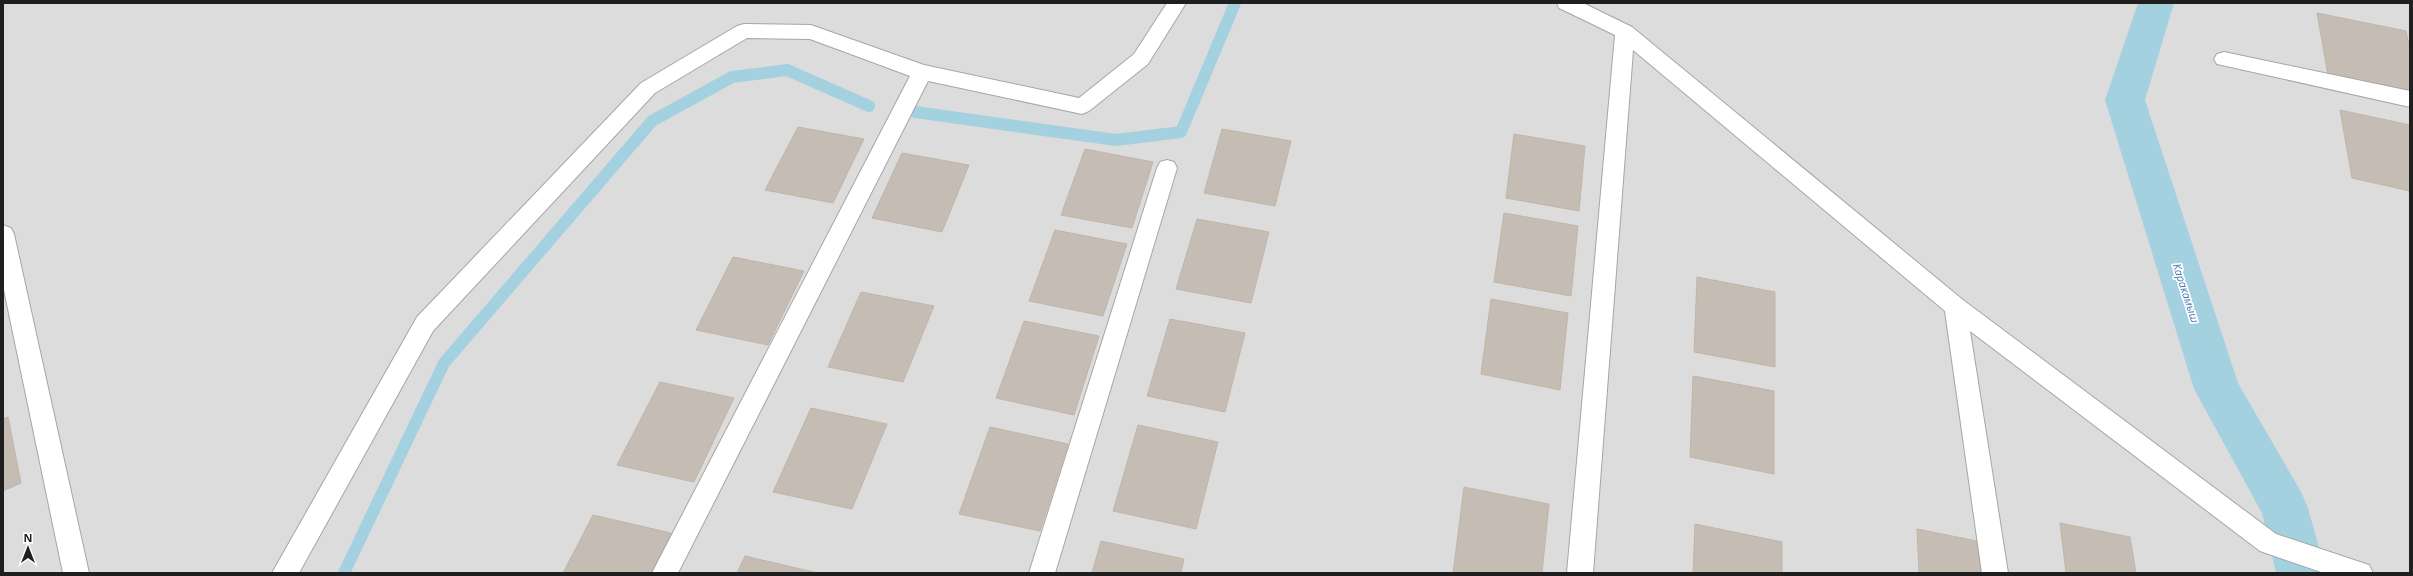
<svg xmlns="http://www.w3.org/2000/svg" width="2413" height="576" viewBox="0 0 2413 576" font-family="'Open Sans',sans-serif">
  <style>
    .residential { fill: #dddcdc }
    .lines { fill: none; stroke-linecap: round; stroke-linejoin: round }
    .stream { stroke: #a4d1e0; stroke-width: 12 }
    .canal { fill: #a4d1e0; fill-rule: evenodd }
    .building { fill: #c5bcb4; stroke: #c3b4a7 }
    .street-casing { stroke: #a6a6a6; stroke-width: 2 }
    .street { fill: #fff; fill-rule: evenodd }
    .labels { text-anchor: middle; stroke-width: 3.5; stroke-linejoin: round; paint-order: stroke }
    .water-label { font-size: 11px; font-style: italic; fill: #4476ac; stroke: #fff }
  </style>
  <rect width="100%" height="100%" fill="#f0ede5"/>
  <path class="residential" d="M 3,3 L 2410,3 L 2410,573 L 3,573 Z"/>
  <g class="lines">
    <path class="stream" d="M 915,112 L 1116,140 L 1181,132 L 1235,3
      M 344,573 L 444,363 L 652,121 L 732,77 L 787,70 L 869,106"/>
    <path class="canal" d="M 2138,3 L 2174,3 L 2145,100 L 2238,383 L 2301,492 L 2308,508 L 2326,573 L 2276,573 L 2262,513 L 2194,389 L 2105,100 Z"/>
  </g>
  <path class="building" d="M 2317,13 L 2406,31 L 2410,49 L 2410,92 L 2328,75 Z
    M 2340,110 L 2410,125 L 2410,191 L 2352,178 Z
    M 798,127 L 864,139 L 833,203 L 765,190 Z
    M 1222,129 L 1291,141 L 1275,206 L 1204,193 Z
    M 1514,134 L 1585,146 L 1579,211 L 1506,198 Z
    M 1085,149 L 1153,162 L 1132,228 L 1061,215 Z
    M 902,153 L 969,165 L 942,232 L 872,218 Z
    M 1504,213 L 1578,226 L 1571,296 L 1494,282 Z
    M 1197,219 L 1269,232 L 1251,303 L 1176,289 Z
    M 1055,230 L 1127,244 L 1103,316 L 1029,301 Z
    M 733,257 L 804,271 L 768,345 L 696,330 Z
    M 1697,277 L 1775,292 L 1775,367 L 1694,352 Z
    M 861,292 L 934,306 L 903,382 L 828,367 Z
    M 1491,299 L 1568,313 L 1560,390 L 1481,374 Z
    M 1170,319 L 1245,333 L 1225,412 L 1147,396 Z
    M 1024,321 L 1099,336 L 1074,415 L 996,398 Z
    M 1693,376 L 1774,391 L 1774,474 L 1690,457 Z
    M 660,382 L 734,398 L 694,482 L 617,465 Z
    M 811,408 L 887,424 L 852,509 L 773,492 Z
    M 8,417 L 21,483 L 3,491 L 3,419 Z
    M 1138,425 L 1218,442 L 1196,529 L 1113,511 Z
    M 990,427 L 1068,444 L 1040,531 L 959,514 Z
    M 1464,487 L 1549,504 L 1542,573 L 1453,573 Z
    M 593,515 L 671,533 L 652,573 L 563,573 Z
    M 2060,523 L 2130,537 L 2136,573 L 2066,573 Z
    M 1695,524 L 1782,542 L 1782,573 L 1693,573 Z
    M 1917,529 L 1987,543 L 1989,573 L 1919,573 Z
    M 1101,541 L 1184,559 L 1181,573 L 1092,573 Z
    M 745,556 L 818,573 L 737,573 Z"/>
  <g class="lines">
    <defs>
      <path id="street" d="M 1167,3 L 1186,3 L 1148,64 L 1089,111 L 1082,114 L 928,81 L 678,573 L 652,573 L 910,76 L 810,39 L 747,38 L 655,93 L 433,331 L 299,573 L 272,573 L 417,317 L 641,83 L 737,26 L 744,24 L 811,25 L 924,65 L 1079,98 L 1134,54 Z
        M 1557,3 L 1583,3 L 1632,27 L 1963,300 L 2276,534 L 2369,565 L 2373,573 L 2324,573 L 2260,551 L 1970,331 L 2008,573 L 1982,573 L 1945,311 L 1633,50 L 1593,573 L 1567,573 L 1615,35 L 1559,8 Z
        M 2224,52 L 2410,91 L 2410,107 L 2217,64 L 2214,59 L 2217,54 Z
        M 1167,160 L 1174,162 L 1177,168 L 1055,573 L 1029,573 L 1157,168 L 1160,162 Z
        M 3,225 L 11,228 L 14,234 L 89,573 L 63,573 L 3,285 Z"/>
    </defs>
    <use href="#street" class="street-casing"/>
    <use href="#street" class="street"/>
  </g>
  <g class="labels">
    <g class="water-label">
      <text transform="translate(2186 293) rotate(72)" y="4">Каракамыш</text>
    </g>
  </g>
  <rect width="2413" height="576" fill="none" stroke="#1f1f1f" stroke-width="8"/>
  <g transform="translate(28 548)" stroke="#ffffff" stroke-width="3" paint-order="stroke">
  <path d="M0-3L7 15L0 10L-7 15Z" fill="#1f1f1f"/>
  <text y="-6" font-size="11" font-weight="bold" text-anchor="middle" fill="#1f1f1f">N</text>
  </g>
</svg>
